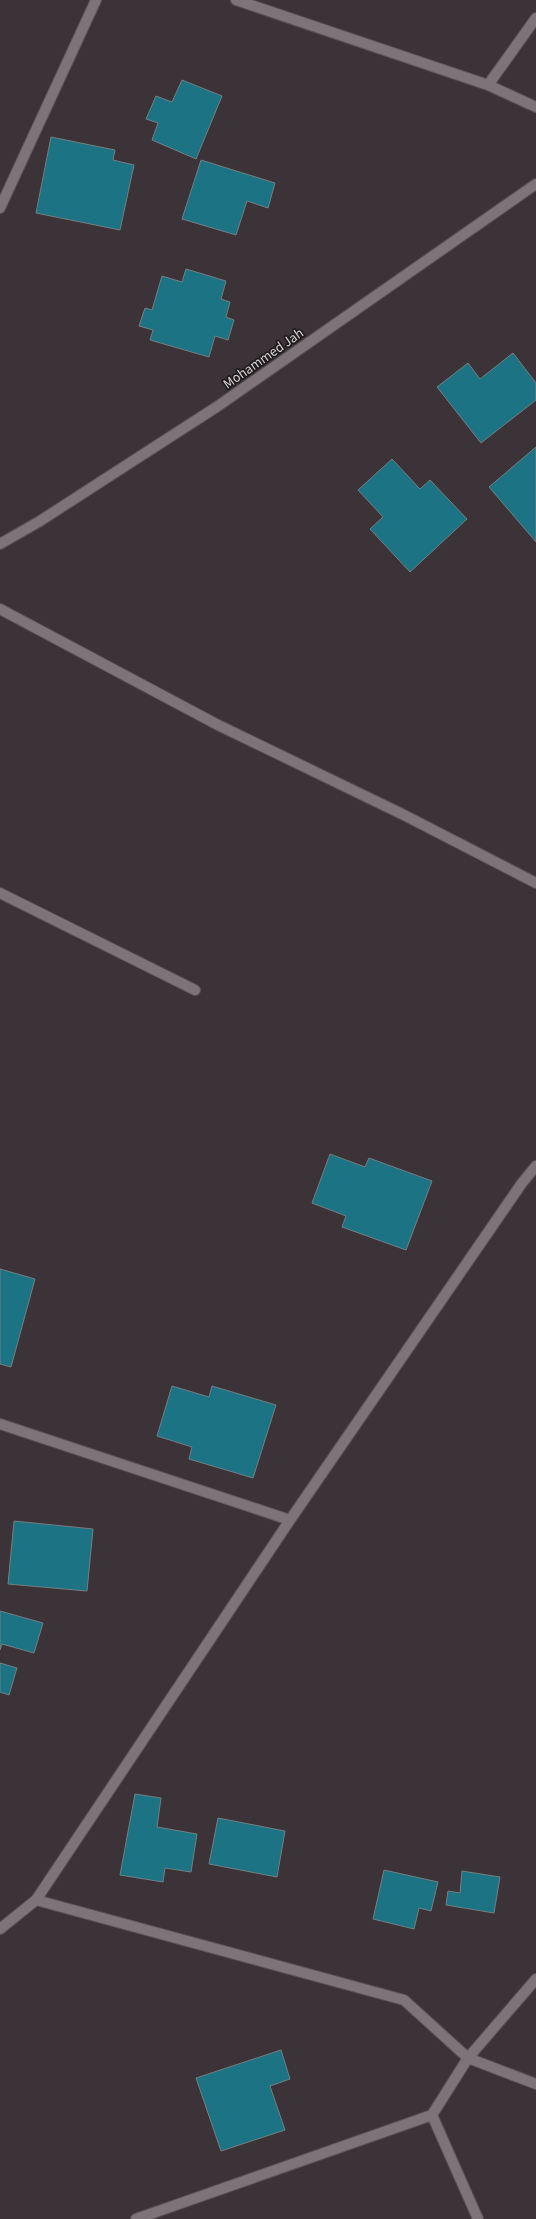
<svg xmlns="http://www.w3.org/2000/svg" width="536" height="2219" viewBox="0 0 536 2219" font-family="'Source Sans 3',sans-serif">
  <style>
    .building { fill: #1b7384; stroke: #738083 }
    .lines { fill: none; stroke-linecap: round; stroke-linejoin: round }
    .minor-casing { stroke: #5a5256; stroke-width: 12 }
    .minor { stroke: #7e7379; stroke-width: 10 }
    .labels { text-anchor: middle; stroke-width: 3.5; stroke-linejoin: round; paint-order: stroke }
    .street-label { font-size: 14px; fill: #dad4d7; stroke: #201c1e }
  </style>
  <rect width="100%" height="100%" fill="#3c3338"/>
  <path class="building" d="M 182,80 L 222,96 L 196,159 L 152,140 L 158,123 L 146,119 L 156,96 L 172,102 Z
    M 51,137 L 115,150 L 113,160 L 134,165 L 120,230 L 36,213 Z
    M 201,160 L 275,183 L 268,208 L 247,201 L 236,235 L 182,219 Z
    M 186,269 L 226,281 L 221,299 L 230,302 L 226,317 L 234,320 L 228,340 L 215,336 L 209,357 L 150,340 L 153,330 L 139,326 L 145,308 L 152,310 L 162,276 L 182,282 Z
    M 513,353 L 536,383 L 536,400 L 481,443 L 437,387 L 468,363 L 480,379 Z
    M 536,447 L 536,542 L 489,487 Z
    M 392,459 L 420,489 L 430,480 L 467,519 L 410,572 L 370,529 L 383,517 L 358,490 Z
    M 330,1154 L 365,1167 L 369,1158 L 432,1181 L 406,1250 L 342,1227 L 346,1216 L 312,1203 Z
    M 0,1269 L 35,1279 L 11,1367 L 0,1364 Z
    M 172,1386 L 209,1397 L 212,1386 L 276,1405 L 253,1478 L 189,1459 L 192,1447 L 157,1436 Z
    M 14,1521 L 93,1529 L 87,1591 L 8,1584 Z
    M 0,1611 L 43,1623 L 34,1653 L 2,1644 L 0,1650 Z
    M 0,1663 L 17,1668 L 9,1695 L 0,1692 Z
    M 135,1794 L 161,1798 L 157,1827 L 197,1834 L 191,1872 L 165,1868 L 163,1882 L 120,1875 Z
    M 218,1818 L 285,1831 L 277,1877 L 209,1864 Z
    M 384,1870 L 438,1882 L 431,1911 L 419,1908 L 414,1929 L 373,1919 Z
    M 462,1871 L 500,1877 L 494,1913 L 446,1905 L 448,1891 L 460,1893 Z
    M 281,2050 L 290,2079 L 270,2086 L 285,2130 L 221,2151 L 196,2078 Z"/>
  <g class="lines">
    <defs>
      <path id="minor" d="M 236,0 L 488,85 L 536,107
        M 488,85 L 536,18
        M 0,208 L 96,0
        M 0,544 L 40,521 L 218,406 L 536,184
        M 0,609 L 218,725 L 402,814 L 536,883
        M 0,893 L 195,990
        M 0,1424 L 290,1520 L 36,1900
        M 290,1520 L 522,1183 L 536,1166
        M 0,1929 L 36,1900 L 404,2000 L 468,2058 L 432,2115 L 478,2219
        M 536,1979 L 468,2058 L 536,2084
        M 136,2219 L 432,2115"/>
    </defs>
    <use href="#minor" class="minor-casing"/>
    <use href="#minor" class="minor"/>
  </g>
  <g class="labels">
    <g class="street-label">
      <text transform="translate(263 358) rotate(-35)" y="5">Mohammed Jah</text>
    </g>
  </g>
</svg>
